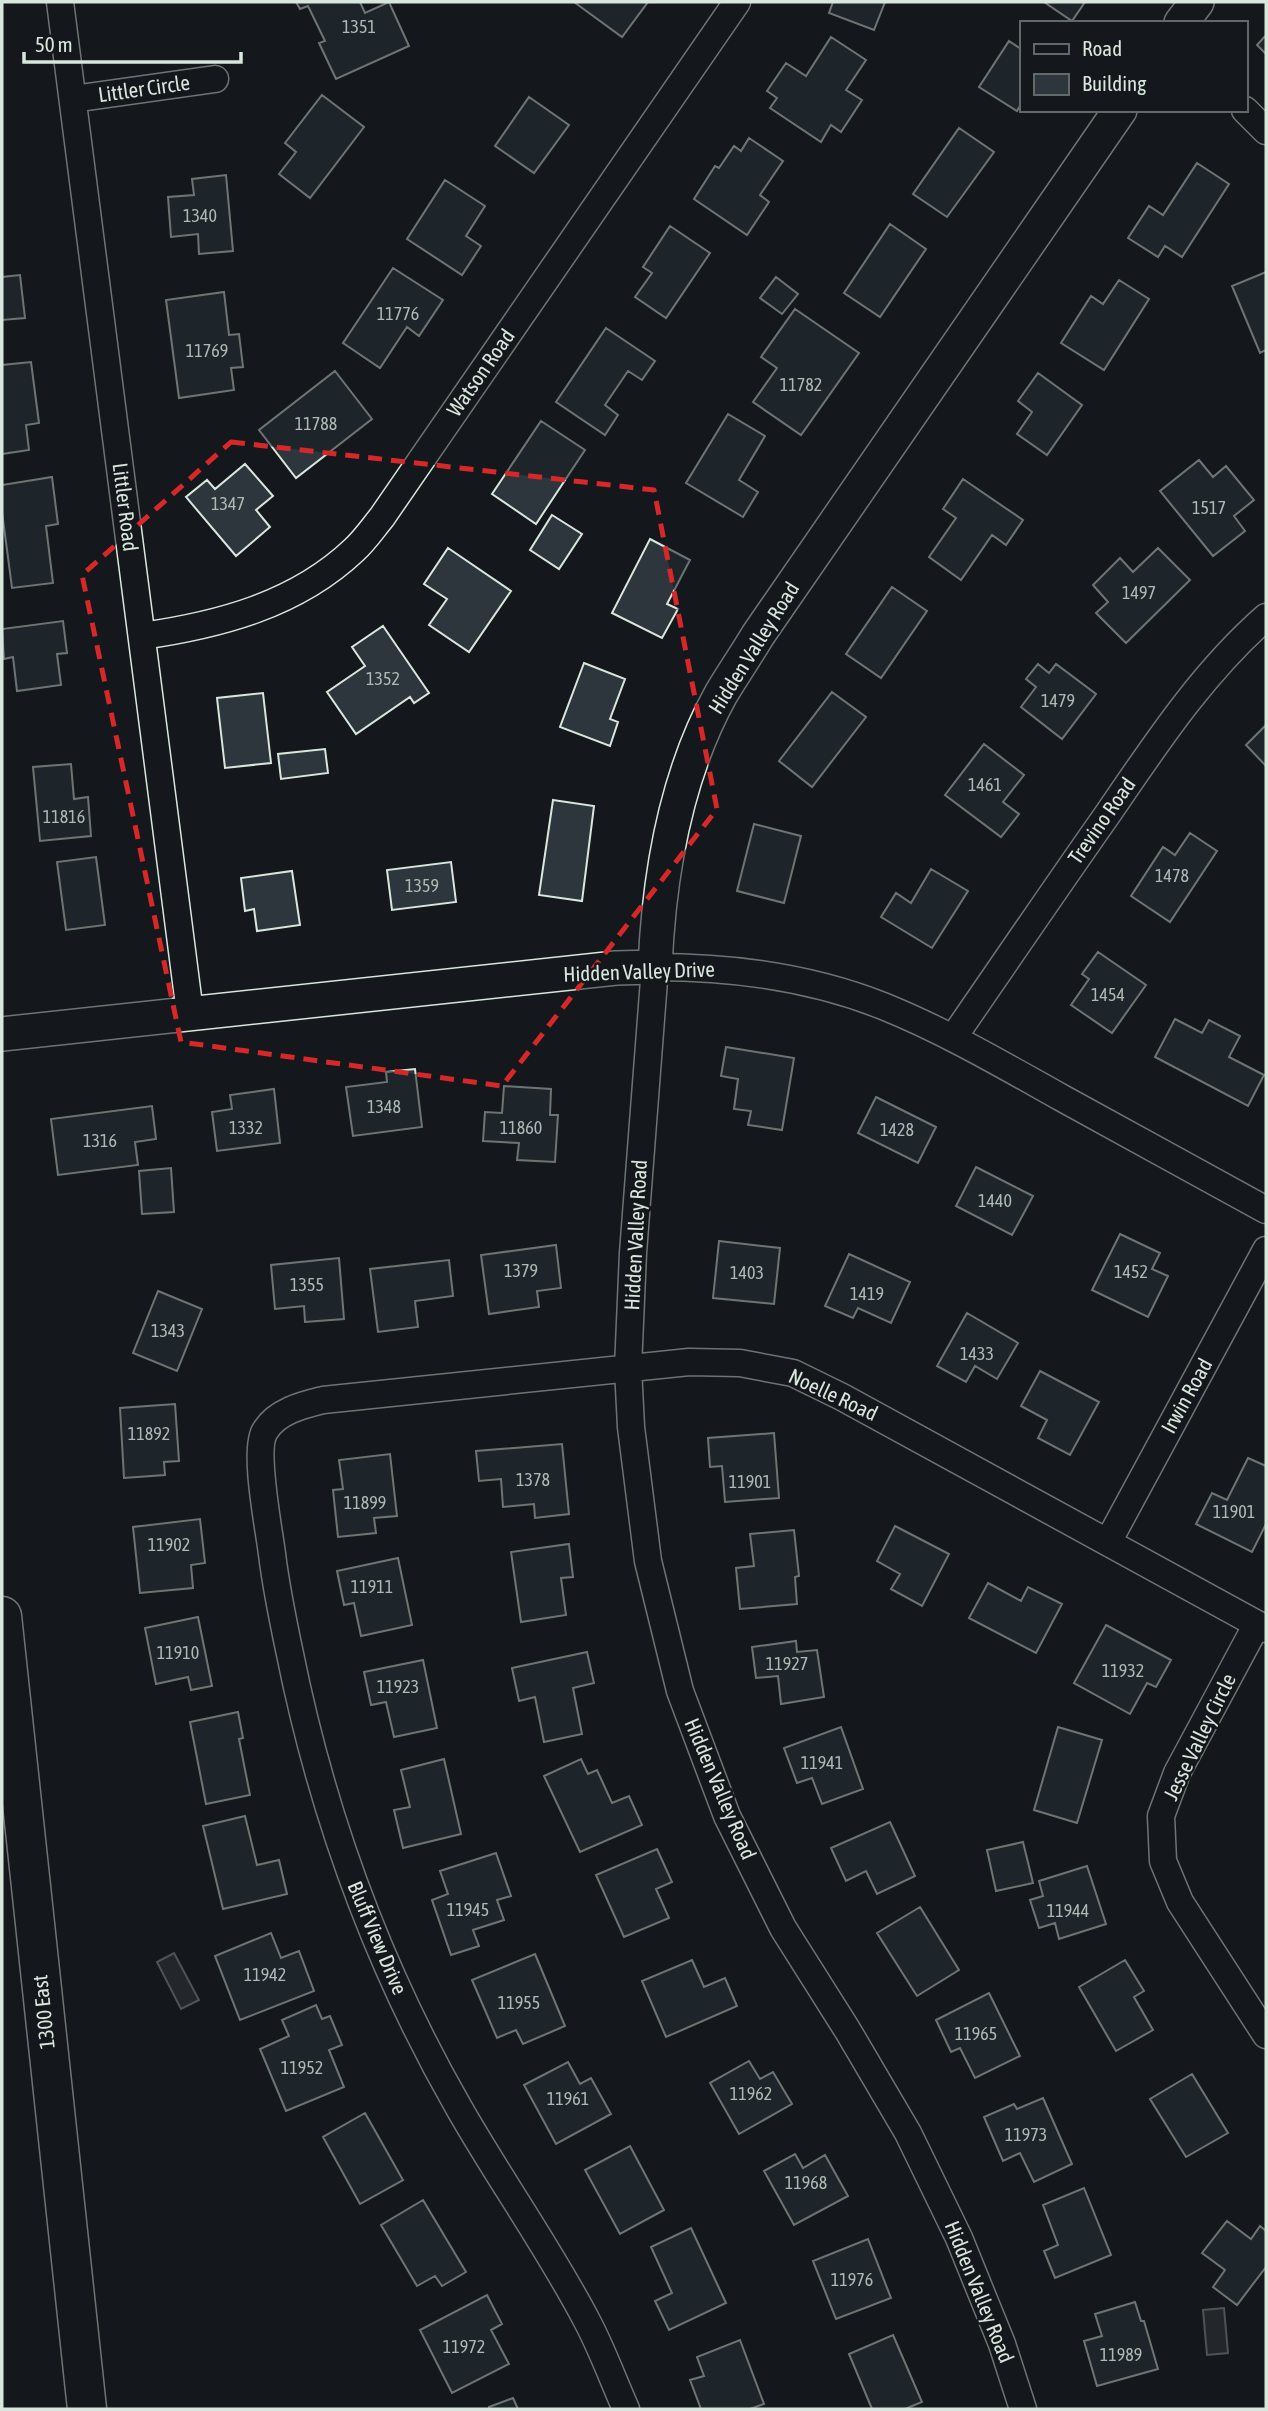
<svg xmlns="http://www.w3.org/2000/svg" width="1268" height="2411" viewBox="0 0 1268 2411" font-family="'Asap Condensed',sans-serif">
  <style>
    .water { fill: #363b3e; stroke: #939e99; stroke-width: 2 }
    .building { fill: #2c363c; stroke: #d8e6dc; stroke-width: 2 }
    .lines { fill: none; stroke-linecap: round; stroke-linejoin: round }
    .minor-casing { stroke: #d8e6dc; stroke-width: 29 }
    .tertiary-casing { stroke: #d8e6dc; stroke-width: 36 }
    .primary-casing { stroke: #d8e6dc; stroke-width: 41 }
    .minor { stroke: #14181c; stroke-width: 26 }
    .tertiary { stroke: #14181c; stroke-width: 33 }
    .primary { stroke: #14181c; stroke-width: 38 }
    .marked { fill: none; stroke: #d62828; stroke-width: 5; stroke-dasharray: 14 9; stroke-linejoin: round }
    .labels { text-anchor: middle; stroke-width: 5; stroke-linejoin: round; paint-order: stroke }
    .number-label { font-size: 18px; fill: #adbab4 }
    .street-label { font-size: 21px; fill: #d8e6dc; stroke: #14181c }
  </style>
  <rect width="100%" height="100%" fill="#14181c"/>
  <path class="water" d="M 174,1953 L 199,2000 L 181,2009 L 157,1962 Z
    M 1224,2308 L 1228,2353 L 1207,2355 L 1203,2310 Z"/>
  <path class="building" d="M 296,2 L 360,2 L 365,13 L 389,2 L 409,46 L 336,79 L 319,43 L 325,41 L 308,6 L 300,9 Z
    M 574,2 L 648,2 L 622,37 Z
    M 833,2 L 885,2 L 874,30 L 829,13 Z
    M 1044,2 L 1085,2 L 1072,21 Z
    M 1266,35 L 1266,54 L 1257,45 Z
    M 831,37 L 866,60 L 846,90 L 862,100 L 841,132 L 831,125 L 821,142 L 770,108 L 777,98 L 767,91 L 786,63 L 806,76 Z
    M 1009,41 L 1021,49 L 1021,104 L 1017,111 L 979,87 Z
    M 322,95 L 364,127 L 310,198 L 279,174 L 296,152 L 285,143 Z
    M 529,97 L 569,125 L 534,173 L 495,146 Z
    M 959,128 L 994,152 L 947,217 L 913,194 Z
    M 749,138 L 783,161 L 760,195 L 769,202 L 747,235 L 694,199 L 715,166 L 719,168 L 734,146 L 741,151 Z
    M 1197,163 L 1229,184 L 1182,257 L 1165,246 L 1158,257 L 1128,238 L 1149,206 L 1163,215 Z
    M 226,175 L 233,251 L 199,254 L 198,234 L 171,237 L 168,197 L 194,195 L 192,179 Z
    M 445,180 L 485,206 L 466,236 L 481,246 L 462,275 L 407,239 Z
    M 890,224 L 926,249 L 880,317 L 844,293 Z
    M 670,226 L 710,253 L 666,318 L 635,297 L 652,273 L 643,267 Z
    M 393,268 L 443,300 L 419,336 L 407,327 L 380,368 L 343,343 Z
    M 1266,272 L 1266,350 L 1260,353 L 1232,286 Z
    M 20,275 L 25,318 L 2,320 L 2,277 Z
    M 776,277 L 798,294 L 782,314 L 760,298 Z
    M 1119,280 L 1149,299 L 1104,370 L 1061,343 L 1091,296 L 1103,304 Z
    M 224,292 L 229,335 L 239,334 L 243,367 L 231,368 L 234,390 L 179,398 L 166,300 Z
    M 795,309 L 859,353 L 801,435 L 753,402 L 777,368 L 761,357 Z
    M 606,328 L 655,361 L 642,380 L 628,371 L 605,405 L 618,415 L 605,435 L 556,402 Z
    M 31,362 L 39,423 L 26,425 L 29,450 L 2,454 L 2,365 Z
    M 335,371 L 372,419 L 296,478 L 259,430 Z
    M 1038,373 L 1082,405 L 1047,455 L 1017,434 L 1032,412 L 1018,401 Z
    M 728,414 L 765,436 L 739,480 L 758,492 L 743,517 L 686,483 Z
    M 541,421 L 585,450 L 536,524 L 492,494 Z
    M 1199,460 L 1213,477 L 1226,466 L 1254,500 L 1234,516 L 1245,531 L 1213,556 L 1160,491 Z
    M 245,464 L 273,496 L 256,510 L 270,527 L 236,556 L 186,497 L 207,480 L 215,489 Z
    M 52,477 L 58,524 L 46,526 L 53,583 L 12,588 L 2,512 L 2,485 Z
    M 963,479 L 1023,520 L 1006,545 L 992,535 L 961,580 L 929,557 L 956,518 L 943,509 Z
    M 552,515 L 582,534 L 559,569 L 530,550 Z
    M 650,539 L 690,560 L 667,604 L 678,609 L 662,638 L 612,613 Z
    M 448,548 L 511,591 L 469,652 L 429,625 L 447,599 L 424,584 Z
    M 1158,548 L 1190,580 L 1126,643 L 1096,613 L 1108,602 L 1093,585 L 1120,558 L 1133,572 Z
    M 892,587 L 927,611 L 881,678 L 846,654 Z
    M 63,621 L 67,653 L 57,654 L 61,685 L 17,691 L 13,657 L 4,659 L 2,629 Z
    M 383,626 L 429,693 L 414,703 L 410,697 L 356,734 L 327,692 L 365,666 L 352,647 Z
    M 584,663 L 625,679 L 610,719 L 618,722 L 610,746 L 560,727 Z
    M 1038,664 L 1049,673 L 1056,664 L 1096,694 L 1062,739 L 1021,707 L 1036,687 L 1026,679 Z
    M 832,692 L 866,717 L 812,787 L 779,761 Z
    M 263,693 L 271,763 L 225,768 L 217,698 Z
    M 1266,725 L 1266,766 L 1246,745 Z
    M 984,744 L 1024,775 L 1003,802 L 1019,814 L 1001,837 L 945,795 Z
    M 325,749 L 328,773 L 281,779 L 278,754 Z
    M 71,764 L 74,799 L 88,797 L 91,836 L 40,841 L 33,767 Z
    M 553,800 L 594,806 L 582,901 L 539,895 Z
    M 754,824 L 801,836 L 784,903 L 737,891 Z
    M 1190,833 L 1217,851 L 1170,922 L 1131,896 L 1163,847 L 1175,855 Z
    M 96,857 L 105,925 L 66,930 L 57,862 Z
    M 451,862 L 456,902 L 392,910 L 387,870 Z
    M 931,869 L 968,891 L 932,948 L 881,917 L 896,893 L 911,903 Z
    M 292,871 L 300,925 L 257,931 L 254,909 L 245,911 L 241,878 Z
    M 1098,952 L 1146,985 L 1112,1033 L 1071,1005 L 1089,979 L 1082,974 Z
    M 1175,1019 L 1202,1033 L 1209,1020 L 1240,1036 L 1229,1057 L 1264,1075 L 1248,1106 L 1155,1057 Z
    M 726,1047 L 794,1058 L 782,1130 L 748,1125 L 751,1111 L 734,1109 L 738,1079 L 721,1076 Z
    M 415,1069 L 422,1127 L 353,1136 L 346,1087 L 387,1082 L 386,1072 Z
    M 504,1086 L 551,1089 L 550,1115 L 558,1115 L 555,1162 L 517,1160 L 519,1143 L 483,1141 L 485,1112 L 502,1113 Z
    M 274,1089 L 280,1143 L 217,1151 L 212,1112 L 232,1109 L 230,1095 Z
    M 876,1097 L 936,1127 L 918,1163 L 858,1133 Z
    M 152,1106 L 156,1139 L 135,1142 L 138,1165 L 58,1175 L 51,1119 Z
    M 976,1167 L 1033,1196 L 1012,1235 L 956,1206 Z
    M 171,1168 L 174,1212 L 142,1214 L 139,1171 Z
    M 1120,1234 L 1160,1253 L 1152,1269 L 1168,1276 L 1148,1317 L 1092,1290 Z
    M 719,1241 L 780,1248 L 774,1304 L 713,1298 Z
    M 556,1245 L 561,1288 L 537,1291 L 539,1307 L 489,1314 L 481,1255 Z
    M 849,1254 L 910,1282 L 891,1323 L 858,1308 L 853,1318 L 825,1306 Z
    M 339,1258 L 344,1319 L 305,1322 L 304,1306 L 275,1309 L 271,1265 Z
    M 449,1260 L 453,1296 L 415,1301 L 418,1327 L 378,1332 L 370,1269 Z
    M 158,1291 L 202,1309 L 177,1371 L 133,1353 Z
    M 967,1313 L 1018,1343 L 997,1379 L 975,1366 L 966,1382 L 937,1366 Z
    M 1040,1371 L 1099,1402 L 1070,1455 L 1038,1438 L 1047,1420 L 1021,1406 Z
    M 175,1404 L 179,1461 L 164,1462 L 165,1475 L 124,1478 L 120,1408 Z
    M 774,1433 L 779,1498 L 725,1502 L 722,1466 L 710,1467 L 708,1438 Z
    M 562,1444 L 569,1514 L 535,1518 L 534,1504 L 503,1507 L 501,1479 L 479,1481 L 476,1451 Z
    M 390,1454 L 397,1516 L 374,1518 L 376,1533 L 338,1537 L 333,1490 L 343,1489 L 339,1460 Z
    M 1248,1458 L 1266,1466 L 1266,1524 L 1252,1552 L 1196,1524 L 1212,1493 L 1227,1500 Z
    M 200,1519 L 205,1563 L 191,1565 L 193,1588 L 140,1593 L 133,1527 Z
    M 895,1526 L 949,1554 L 922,1606 L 891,1589 L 900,1574 L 877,1561 Z
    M 794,1530 L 799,1576 L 795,1577 L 797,1604 L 740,1609 L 736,1568 L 754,1566 L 750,1534 Z
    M 569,1544 L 573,1577 L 561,1578 L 566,1615 L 521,1622 L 511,1552 Z
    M 398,1558 L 412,1625 L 361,1636 L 354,1603 L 344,1605 L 337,1571 Z
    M 988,1583 L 1021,1601 L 1028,1587 L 1062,1604 L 1036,1653 L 969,1618 Z
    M 198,1617 L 212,1686 L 191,1690 L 188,1677 L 156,1684 L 145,1628 Z
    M 1106,1625 L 1171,1660 L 1156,1687 L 1147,1683 L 1130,1714 L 1074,1683 Z
    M 796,1641 L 797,1652 L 817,1650 L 824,1697 L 781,1704 L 778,1676 L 756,1678 L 752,1647 Z
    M 587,1652 L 594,1683 L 573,1688 L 582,1734 L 544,1742 L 535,1697 L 519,1701 L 512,1668 Z
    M 423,1660 L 437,1728 L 394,1737 L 386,1702 L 371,1705 L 364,1672 Z
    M 238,1712 L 243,1738 L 239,1739 L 250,1795 L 206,1804 L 190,1722 Z
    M 841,1727 L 863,1789 L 822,1804 L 812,1778 L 797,1783 L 784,1748 Z
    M 1058,1727 L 1102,1740 L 1077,1823 L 1034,1810 Z
    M 444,1759 L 461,1834 L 403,1848 L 394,1810 L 410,1807 L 401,1770 Z
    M 581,1759 L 588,1774 L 597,1770 L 612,1803 L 629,1796 L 642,1825 L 580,1852 L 544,1776 Z
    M 245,1816 L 257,1865 L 279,1860 L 287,1894 L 223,1909 L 203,1826 Z
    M 890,1822 L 915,1876 L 877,1894 L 866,1871 L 846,1881 L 831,1848 Z
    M 1023,1842 L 1033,1883 L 996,1891 L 987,1850 Z
    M 657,1849 L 672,1882 L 656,1889 L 669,1918 L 624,1937 L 596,1875 Z
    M 496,1853 L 511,1896 L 497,1900 L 504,1920 L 473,1930 L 479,1946 L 451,1955 L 432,1900 L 448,1894 L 440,1871 Z
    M 1087,1866 L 1106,1924 L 1059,1939 L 1055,1923 L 1039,1928 L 1030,1900 L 1043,1896 L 1039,1881 Z
    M 920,1907 L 959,1970 L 917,1996 L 877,1933 Z
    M 271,1933 L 281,1958 L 299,1951 L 314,1991 L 240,2020 L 215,1956 Z
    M 535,1954 L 565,2026 L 523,2044 L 516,2030 L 497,2038 L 472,1980 Z
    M 692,1960 L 704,1987 L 725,1978 L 737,2006 L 666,2037 L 642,1981 Z
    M 1125,1960 L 1144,1991 L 1134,1997 L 1153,2030 L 1116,2051 L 1079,1987 Z
    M 989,1993 L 1020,2056 L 975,2078 L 960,2048 L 951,2052 L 936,2020 Z
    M 316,2005 L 322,2019 L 330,2016 L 342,2045 L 329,2050 L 344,2087 L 286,2111 L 260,2049 L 289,2036 L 282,2020 Z
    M 749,2061 L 760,2079 L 773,2072 L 792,2104 L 739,2134 L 710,2083 Z
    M 568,2062 L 580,2084 L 591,2078 L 611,2114 L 556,2144 L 524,2085 Z
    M 1192,2074 L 1228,2133 L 1186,2157 L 1150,2099 Z
    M 1043,2098 L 1072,2164 L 1034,2182 L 1020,2153 L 1003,2161 L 984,2117 L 1014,2104 L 1017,2109 Z
    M 365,2113 L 403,2180 L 360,2204 L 323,2137 Z
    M 630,2146 L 664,2210 L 620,2234 L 585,2170 Z
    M 795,2154 L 803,2168 L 825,2155 L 848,2196 L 794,2225 L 764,2171 Z
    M 1084,2188 L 1111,2255 L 1055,2278 L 1044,2251 L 1058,2245 L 1043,2205 Z
    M 423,2200 L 466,2272 L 442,2286 L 435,2276 L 417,2286 L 381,2225 Z
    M 1227,2221 L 1251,2239 L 1260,2226 L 1266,2231 L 1266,2267 L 1237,2305 L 1213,2287 L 1225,2270 L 1202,2253 Z
    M 691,2228 L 726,2303 L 669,2330 L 655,2301 L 672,2293 L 651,2247 Z
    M 868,2239 L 891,2298 L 836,2319 L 813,2261 Z
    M 487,2295 L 502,2324 L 491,2330 L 509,2364 L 452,2393 L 420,2330 Z
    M 1135,2302 L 1141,2321 L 1144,2321 L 1158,2369 L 1097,2386 L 1084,2341 L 1102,2336 L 1095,2314 Z
    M 893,2335 L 922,2402 L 905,2409 L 872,2409 L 849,2354 Z
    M 740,2340 L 764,2404 L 750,2409 L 701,2409 L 690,2380 L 704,2376 L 697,2357 Z
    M 513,2398 L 518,2409 L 489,2409 L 489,2407 Z"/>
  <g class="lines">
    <defs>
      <path id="minor" d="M 60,2 L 190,1013
        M 73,99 L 215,79
        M 1245,110 L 1266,131
        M 142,636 C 219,625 296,605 354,550 C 365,540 373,528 382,517 L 737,2
        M 953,1038 C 1004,964 1055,889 1107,815 C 1155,745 1202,673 1266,617
        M 1108,1542 L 1266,1250
        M 1257,1624 L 1177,1773 L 1161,1816 L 1163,1861 L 1180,1902 L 1266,2035
        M 626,2409 C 613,2380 602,2349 587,2321 C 549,2248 500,2180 459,2108 C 378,1967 322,1813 290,1654 C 283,1621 276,1587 272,1554 C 269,1529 253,1450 265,1431 C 277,1411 303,1405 323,1400 L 689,1362 L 740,1363 L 793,1373 L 842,1397 L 1266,1629
        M 1023,2409 L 1002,2344 L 959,2238 L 908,2133 L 848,2031 L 783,1928 L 727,1816 L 680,1691 L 648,1561 L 631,1427 L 628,1368 L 633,1253 L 655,967 C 733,967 810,977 883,1006 C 945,1031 1003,1065 1062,1098 C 1130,1135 1198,1173 1266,1210"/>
      <path id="tertiary" d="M 1181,23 L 1197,2
        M 2,1034 L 616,968 L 655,967 C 659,874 675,777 721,694 C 733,674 746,655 758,635 L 1120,110"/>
      <path id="primary" d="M 2,1616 L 87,2409"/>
    </defs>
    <use href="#minor" class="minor-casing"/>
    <use href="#tertiary" class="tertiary-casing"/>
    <use href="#primary" class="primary-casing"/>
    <use href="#minor" class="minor"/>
    <use href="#tertiary" class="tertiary"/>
    <use href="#primary" class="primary"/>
  </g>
  <path d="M0 0H1268V2411H0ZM 231,442 L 654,490 L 717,809 L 502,1086 L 181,1042 L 82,575 Z" fill="#14181c" fill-opacity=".55" fill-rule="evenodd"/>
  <path class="marked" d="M 231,442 L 654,490 L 717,809 L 502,1086 L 181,1042 L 82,575 Z"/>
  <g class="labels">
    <g class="number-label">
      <text x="359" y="33">1351</text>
      <text x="200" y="222">1340</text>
      <text x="398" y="320">11776</text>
      <text x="207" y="357">11769</text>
      <text x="801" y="391">11782</text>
      <text x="316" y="430">11788</text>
      <text x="228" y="510">1347</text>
      <text x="1209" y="514">1517</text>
      <text x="1139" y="599">1497</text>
      <text x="383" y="685">1352</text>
      <text x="1058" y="707">1479</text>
      <text x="985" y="791">1461</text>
      <text x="64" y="823">11816</text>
      <text x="1172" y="882">1478</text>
      <text x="422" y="892">1359</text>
      <text x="1108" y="1001">1454</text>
      <text x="384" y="1113">1348</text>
      <text x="246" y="1134">1332</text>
      <text x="521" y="1134">11860</text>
      <text x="897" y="1136">1428</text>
      <text x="100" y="1147">1316</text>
      <text x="995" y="1207">1440</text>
      <text x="521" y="1277">1379</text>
      <text x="1131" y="1278">1452</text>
      <text x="747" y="1279">1403</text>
      <text x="307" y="1291">1355</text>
      <text x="867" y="1300">1419</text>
      <text x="168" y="1337">1343</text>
      <text x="977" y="1360">1433</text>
      <text x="149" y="1440">11892</text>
      <text x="533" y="1486">1378</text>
      <text x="750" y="1488">11901</text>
      <text x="365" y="1509">11899</text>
      <text x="1234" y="1518">11901</text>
      <text x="169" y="1551">11902</text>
      <text x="372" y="1593">11911</text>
      <text x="178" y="1659">11910</text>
      <text x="787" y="1670">11927</text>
      <text x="1123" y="1677">11932</text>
      <text x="398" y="1693">11923</text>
      <text x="822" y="1769">11941</text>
      <text x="468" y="1916">11945</text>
      <text x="1068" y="1917">11944</text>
      <text x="265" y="1981">11942</text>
      <text x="519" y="2009">11955</text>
      <text x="976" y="2040">11965</text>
      <text x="302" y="2074">11952</text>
      <text x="751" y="2100">11962</text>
      <text x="568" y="2105">11961</text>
      <text x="1026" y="2141">11973</text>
      <text x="806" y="2189">11968</text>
      <text x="852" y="2286">11976</text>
      <text x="464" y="2353">11972</text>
      <text x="1121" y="2361">11989</text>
    </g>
    <g class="street-label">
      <text transform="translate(144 89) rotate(-8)" y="7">Littler Circle</text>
      <text transform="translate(481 373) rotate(-55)" y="7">Watson Road</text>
      <text transform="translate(125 507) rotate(83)" y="7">Littler Road</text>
      <text transform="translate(754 648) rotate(-58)" y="7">Hidden Valley Road</text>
      <text transform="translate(1102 821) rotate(-55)" y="7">Trevino Road</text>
      <text transform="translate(639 972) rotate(-2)" y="7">Hidden Valley Drive</text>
      <text transform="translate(636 1235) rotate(-87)" y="7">Hidden Valley Road</text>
      <text transform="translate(833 1395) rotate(25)" y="7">Noelle Road</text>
      <text transform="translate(1187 1396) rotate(-61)" y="7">Irwin Road</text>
      <text transform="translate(1200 1737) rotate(-64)" y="7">Jesse Valley Circle</text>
      <text transform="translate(720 1789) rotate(67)" y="7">Hidden Valley Road</text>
      <text transform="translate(377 1938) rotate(67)" y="7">Bluff View Drive</text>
      <text transform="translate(44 2012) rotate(-96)" y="7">1300 East</text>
      <text transform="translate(979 2292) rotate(68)" y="7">Hidden Valley Road</text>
    </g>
  </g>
  <rect width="1268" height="2411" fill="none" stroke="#d8e6dc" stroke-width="7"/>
  <rect x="1020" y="21" width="228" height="91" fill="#14181c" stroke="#626a69" stroke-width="2"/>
  <rect x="1034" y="44" width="35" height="10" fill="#14181c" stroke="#626a69" stroke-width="2"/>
  <text x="1082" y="56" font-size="21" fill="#d8e6dc">Road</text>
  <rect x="1034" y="74" width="35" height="21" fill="#2c363c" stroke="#626a69" stroke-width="2"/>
  <text x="1082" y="91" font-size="21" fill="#d8e6dc">Building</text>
  <path d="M24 52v10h217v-10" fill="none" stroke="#d8e6dc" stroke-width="3.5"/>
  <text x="35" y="52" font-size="21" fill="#d8e6dc" stroke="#14181c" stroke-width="5" paint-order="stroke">50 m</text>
</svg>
